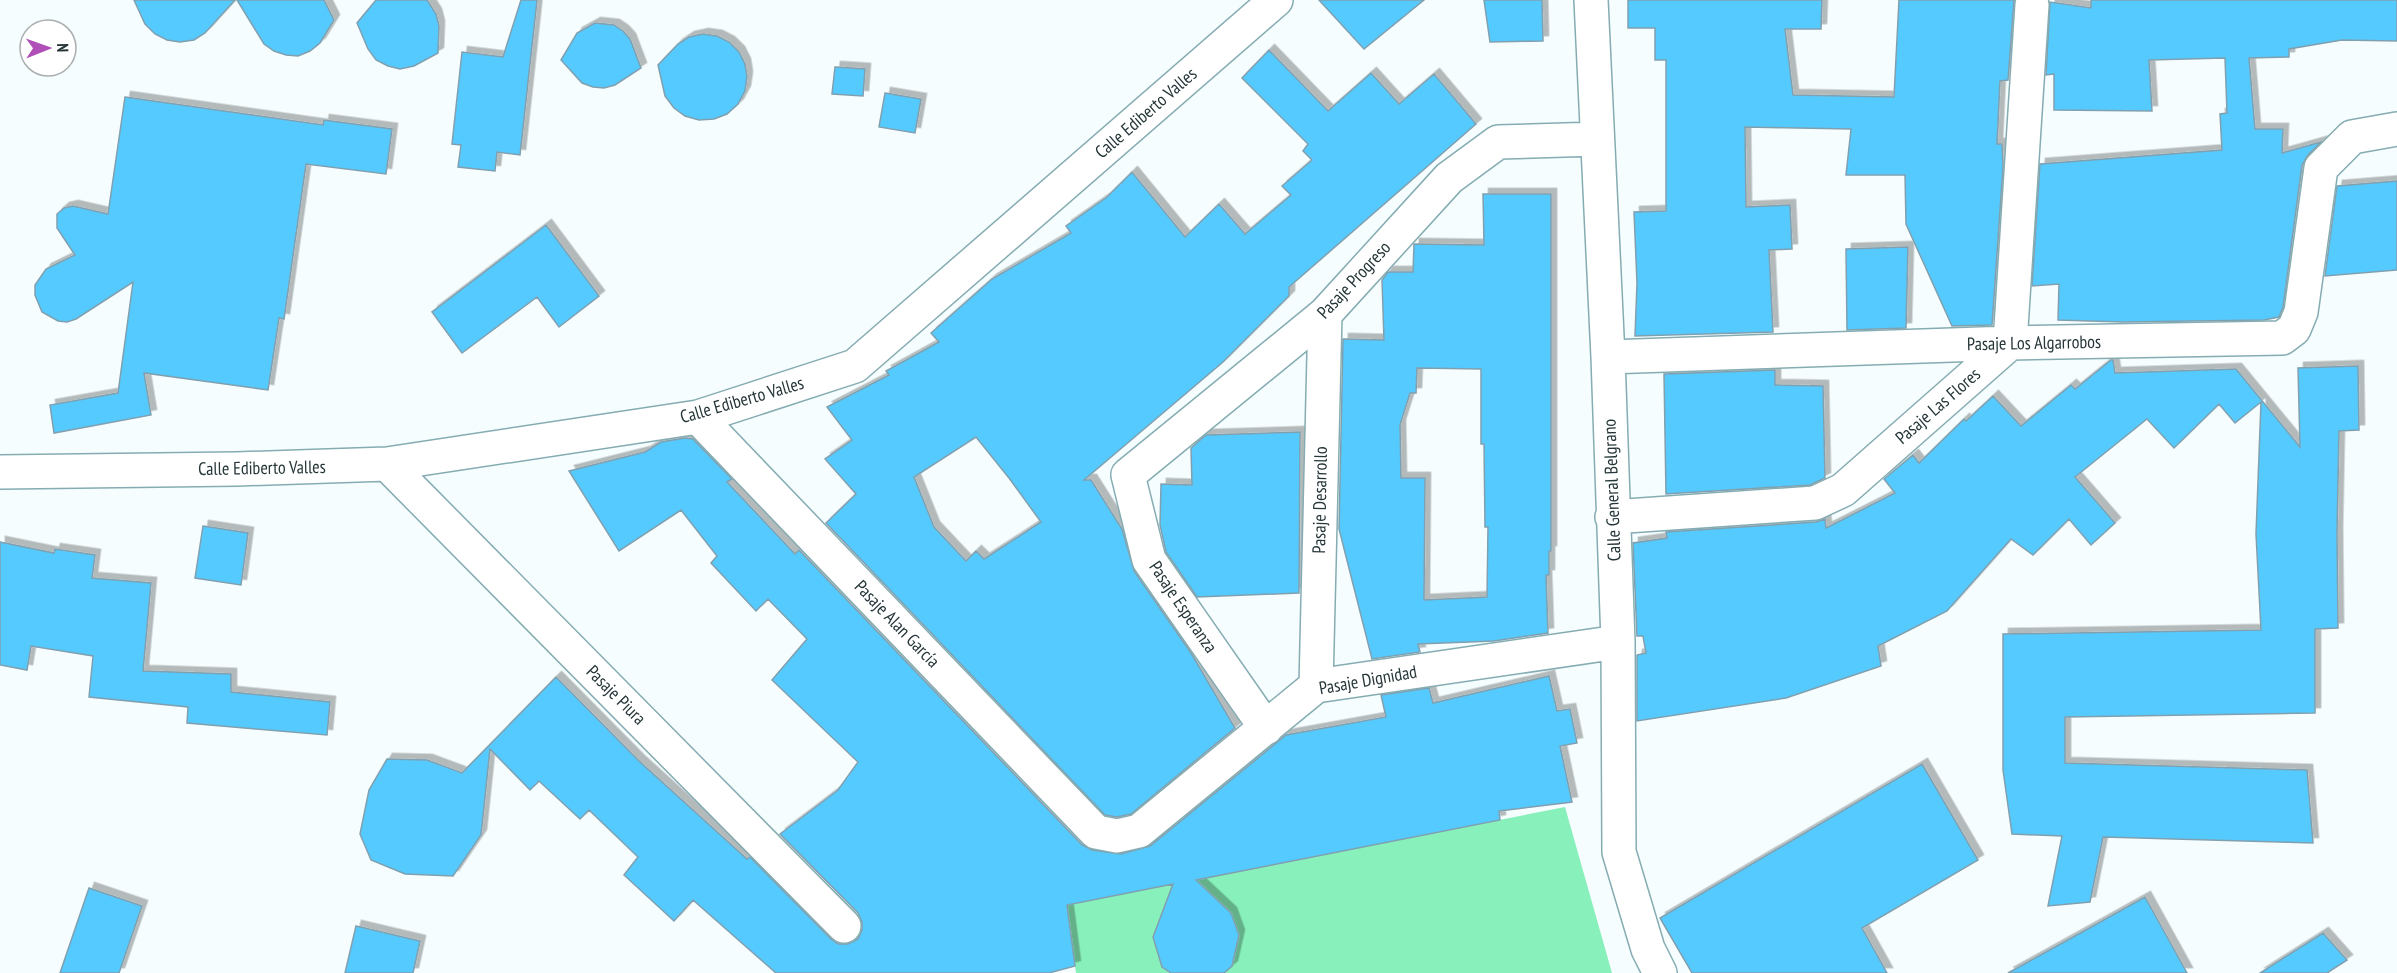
<svg xmlns="http://www.w3.org/2000/svg" width="2397" height="973" viewBox="0 0 2397 973" font-family="'PT Sans Narrow',sans-serif">
  <style>
    .green { fill: #88f0bb }
    .building { fill: #54cafe; stroke: #80a0b0; stroke-width: 1.5; fill-rule: evenodd; filter: url(#shadow) }
    .lines { fill: none; stroke-linecap: round; stroke-linejoin: round }
    .minor-casing { stroke: #85acb2; stroke-width: 36 }
    .minor { stroke: #fff; stroke-width: 33 }
    .labels { text-anchor: middle; stroke-width: 5; stroke-linejoin: round; paint-order: stroke }
    .street-label { font-size: 18px; fill: #253538; stroke: #fff }
  </style>
  <defs>
    <filter id="shadow"><feDropShadow dx="5.5" dy="-5.5" stdDeviation="0" flood-color="#0004"/></filter>
  </defs>
  <rect width="100%" height="100%" fill="#f5fdfe"/>
  <path class="green" d="M 1565,807 L 1612,973 L 1076,973 L 1066,905 Z"/>
  <path class="building" d="M 134,0 L 235,0 L 205,33 L 194,40 L 180,42 L 167,40 L 155,34 L 145,24 Z
    M 237,0 L 324,0 L 334,20 L 320,43 L 310,51 L 298,56 L 286,55 L 274,51 L 264,44 Z
    M 376,0 L 427,0 L 436,14 L 439,26 L 438,53 L 414,66 L 400,69 L 388,66 L 376,60 L 368,49 L 357,23 Z
    M 521,0 L 537,0 L 520,155 L 497,152 L 495,171 L 458,167 L 461,145 L 452,144 L 462,52 L 503,57 Z
    M 1319,0 L 1424,0 L 1364,49 Z
    M 1484,0 L 1542,0 L 1543,41 L 1490,42 Z
    M 1628,0 L 1822,0 L 1821,29 L 1785,29 L 1793,95 L 1894,97 L 1899,0 L 2014,0 L 2008,80 L 2000,81 L 1997,144 L 2002,144 L 2003,167 L 1992,325 L 1952,326 L 1906,224 L 1905,175 L 1846,175 L 1851,129 L 1745,127 L 1746,207 L 1790,205 L 1792,249 L 1769,250 L 1773,332 L 1635,336 L 1637,283 L 1634,212 L 1666,211 L 1666,60 L 1655,60 L 1655,28 L 1628,28 Z
    M 2091,0 L 2397,0 L 2397,41 L 2342,40 L 2289,49 L 2289,57 L 2249,58 L 2255,129 L 2283,129 L 2282,153 L 2321,142 L 2308,155 L 2302,165 L 2283,307 L 2279,317 L 2264,320 L 2123,322 L 2058,320 L 2059,284 L 2032,286 L 2040,164 L 2222,150 L 2220,114 L 2227,113 L 2225,58 L 2149,60 L 2152,111 L 2054,110 L 2054,74 L 2046,75 L 2050,2 L 2091,8 Z
    M 595,23 L 614,25 L 623,31 L 630,39 L 641,68 L 615,85 L 604,88 L 593,87 L 582,83 L 561,60 L 577,33 Z
    M 703,34 L 717,36 L 729,42 L 739,52 L 745,64 L 747,77 L 745,91 L 738,104 L 727,114 L 714,119 L 699,120 L 685,116 L 674,108 L 665,96 L 658,65 L 678,44 L 689,37 Z
    M 1269,50 L 1328,111 L 1371,73 L 1399,104 L 1434,74 L 1476,124 L 1289,287 L 1289,296 L 1223,362 L 1084,480 L 1091,480 L 1122,529 L 1134,571 L 1191,653 L 1235,728 L 1131,814 L 1117,817 L 1105,815 L 826,523 L 856,494 L 825,459 L 852,440 L 827,407 L 889,375 L 886,371 L 939,342 L 931,333 L 983,287 L 992,279 L 1071,233 L 1066,226 L 1107,197 L 1132,172 L 1185,237 L 1219,204 L 1245,234 L 1291,195 L 1282,186 L 1312,160 L 1303,151 L 1308,144 L 1242,78 ZM 976,437 L 1009,478 L 1041,522 L 984,559 L 976,551 L 966,561 L 934,527 L 914,477 Z
    M 835,67 L 865,69 L 863,96 L 832,94 Z
    M 885,93 L 921,99 L 915,133 L 879,127 Z
    M 125,97 L 323,125 L 324,120 L 392,129 L 386,174 L 306,164 L 284,319 L 279,318 L 268,390 L 144,373 L 151,415 L 54,433 L 50,405 L 118,393 L 133,282 L 76,319 L 67,322 L 58,321 L 42,312 L 35,295 L 35,285 L 46,269 L 75,255 L 57,228 L 57,214 L 64,208 L 73,206 L 108,214 Z
    M 2397,181 L 2397,270 L 2325,276 L 2337,186 Z
    M 1483,194 L 1551,194 L 1551,551 L 1549,551 L 1549,575 L 1546,575 L 1548,633 L 1494,641 L 1418,644 L 1420,652 L 1372,659 L 1339,529 L 1343,339 L 1384,340 L 1382,280 L 1388,272 L 1413,272 L 1414,244 L 1484,245 ZM 1417,368 L 1481,369 L 1481,444 L 1484,444 L 1485,527 L 1488,527 L 1487,597 L 1424,600 L 1425,478 L 1401,478 L 1400,425 L 1410,393 L 1416,393 Z
    M 546,225 L 599,296 L 559,327 L 537,297 L 462,353 L 432,312 Z
    M 1908,247 L 1906,328 L 1847,330 L 1846,249 Z
    M 2111,360 L 2113,360 L 2115,373 L 2236,369 L 2300,447 L 2298,368 L 2358,366 L 2359,430 L 2339,431 L 2337,533 L 2338,628 L 2315,629 L 2315,713 L 2065,717 L 2065,763 L 2307,770 L 2313,843 L 2103,837 L 2090,902 L 2048,906 L 2062,836 L 2012,834 L 2003,770 L 2003,634 L 2261,630 L 2256,534 L 2261,402 L 2235,423 L 2219,404 L 2174,448 L 2147,419 L 2075,477 L 2115,523 L 2091,545 L 2069,519 L 2033,555 L 2011,539 L 1947,611 L 1878,646 L 1881,666 L 1786,698 L 1637,721 L 1637,655 L 1646,653 L 1643,636 L 1637,636 L 1633,543 L 1667,538 L 1666,532 L 1816,522 L 1825,519 L 1826,528 L 1895,493 L 1884,479 L 1913,455 L 1919,463 L 1964,419 L 1966,421 L 1993,396 L 2021,426 L 2071,385 L 2075,389 Z
    M 1775,370 L 1775,385 L 1823,386 L 1825,478 L 1810,485 L 1666,494 L 1664,374 Z
    M 1300,432 L 1299,593 L 1197,597 L 1166,552 L 1160,525 L 1161,484 L 1192,485 L 1191,448 L 1206,435 Z
    M 685,438 L 693,439 L 732,479 L 727,482 L 795,554 L 799,550 L 1082,845 L 1092,850 L 1121,854 L 1150,846 L 1286,735 L 1386,717 L 1381,695 L 1429,688 L 1433,703 L 1549,676 L 1557,711 L 1570,709 L 1577,743 L 1560,746 L 1572,802 L 1499,811 L 1500,820 L 1196,880 L 1231,913 L 1239,935 L 1232,966 L 1224,973 L 1171,973 L 1162,967 L 1153,937 L 1173,884 L 1067,905 L 1075,966 L 1049,973 L 776,973 L 693,900 L 674,921 L 624,875 L 638,857 L 589,810 L 580,819 L 539,781 L 530,790 L 490,749 L 481,835 L 453,876 L 405,874 L 371,860 L 360,834 L 369,790 L 387,759 L 427,760 L 462,773 L 556,677 L 639,761 L 747,859 L 750,857 L 831,939 L 838,944 L 848,944 L 858,939 L 862,930 L 862,922 L 858,913 L 780,834 L 838,790 L 858,762 L 772,680 L 807,639 L 768,599 L 756,611 L 711,563 L 717,556 L 681,510 L 619,551 L 569,471 L 645,452 L 661,442 Z
    M 203,526 L 248,533 L 241,585 L 195,578 Z
    M 0,542 L 54,553 L 55,549 L 95,555 L 92,578 L 151,583 L 143,671 L 231,674 L 231,692 L 330,702 L 327,735 L 187,723 L 188,707 L 89,697 L 93,656 L 31,646 L 27,670 L 0,665 Z
    M 1922,764 L 1978,860 L 1862,928 L 1887,973 L 1692,973 L 1660,918 Z
    M 89,888 L 142,906 L 119,973 L 60,973 Z
    M 2145,897 L 2187,973 L 2008,973 L 2093,926 Z
    M 356,926 L 420,941 L 413,973 L 345,973 Z
    M 2323,933 L 2347,960 L 2327,973 L 2260,973 Z"/>
  <g class="lines">
    <defs>
      <path id="minor" d="M 1591,0 L 1608,357 L 1618,642 L 1619,852 L 1648,949 L 1660,973
        M 1608,357 L 2010,343 L 2282,338 L 2294,329 L 2301,312 L 2321,168 L 2352,137 L 2397,129
        M 698,417 L 1096,832 L 1117,836 L 1139,831 L 1316,686 L 1618,642
        M 387,464 L 844,926
        M 0,472 L 237,469 L 387,464 L 698,417 L 855,366 L 1276,0
        M 1612,517 L 1815,503 L 1843,490 L 2010,343 L 2032,5
        M 1316,686 L 1325,314
        M 1266,728 L 1149,560 L 1128,475 L 1325,314 L 1449,178 L 1498,142 L 1597,139"/>
    </defs>
    <use href="#minor" class="minor-casing"/>
    <use href="#minor" class="minor"/>
  </g>
  <g class="labels">
    <g class="street-label">
      <text transform="translate(1146 113) rotate(-41)" y="6">Calle Ediberto Valles</text>
      <text transform="translate(1354 280) rotate(-47)" y="6">Pasaje Progreso</text>
      <text transform="translate(2034 343) rotate(-1)" y="6">Pasaje Los Algarrobos</text>
      <text transform="translate(742 400) rotate(-16)" y="6">Calle Ediberto Valles</text>
      <text transform="translate(1938 406) rotate(-41)" y="6">Pasaje Las Flores</text>
      <text transform="translate(262 468) rotate(-1)" y="6">Calle Ediberto Valles</text>
      <text transform="translate(1612 490) rotate(-92)" y="6">Calle General Belgrano</text>
      <text transform="translate(1320 500) rotate(-89)" y="6">Pasaje Desarrollo</text>
      <text transform="translate(1183 607) rotate(56)" y="6">Pasaje Esperanza</text>
      <text transform="translate(897 624) rotate(46)" y="6">Pasaje Alan García</text>
      <text transform="translate(1368 680) rotate(-10)" y="6">Pasaje Dignidad</text>
      <text transform="translate(616 695) rotate(45)" y="6">Pasaje Piura</text>
    </g>
  </g>
  <g transform="translate(48 48) rotate(89)"><circle r="28" fill="#ffffff" stroke="#a8aeaf" stroke-width="1.5"/>
  <path d="M0-4.5L10 22L0 15L-10 22Z" fill="#af4fb7"/>
  <text y="-9" font-size="16" font-weight="bold" text-anchor="middle" fill="#253538">N</text>
  </g>
</svg>
